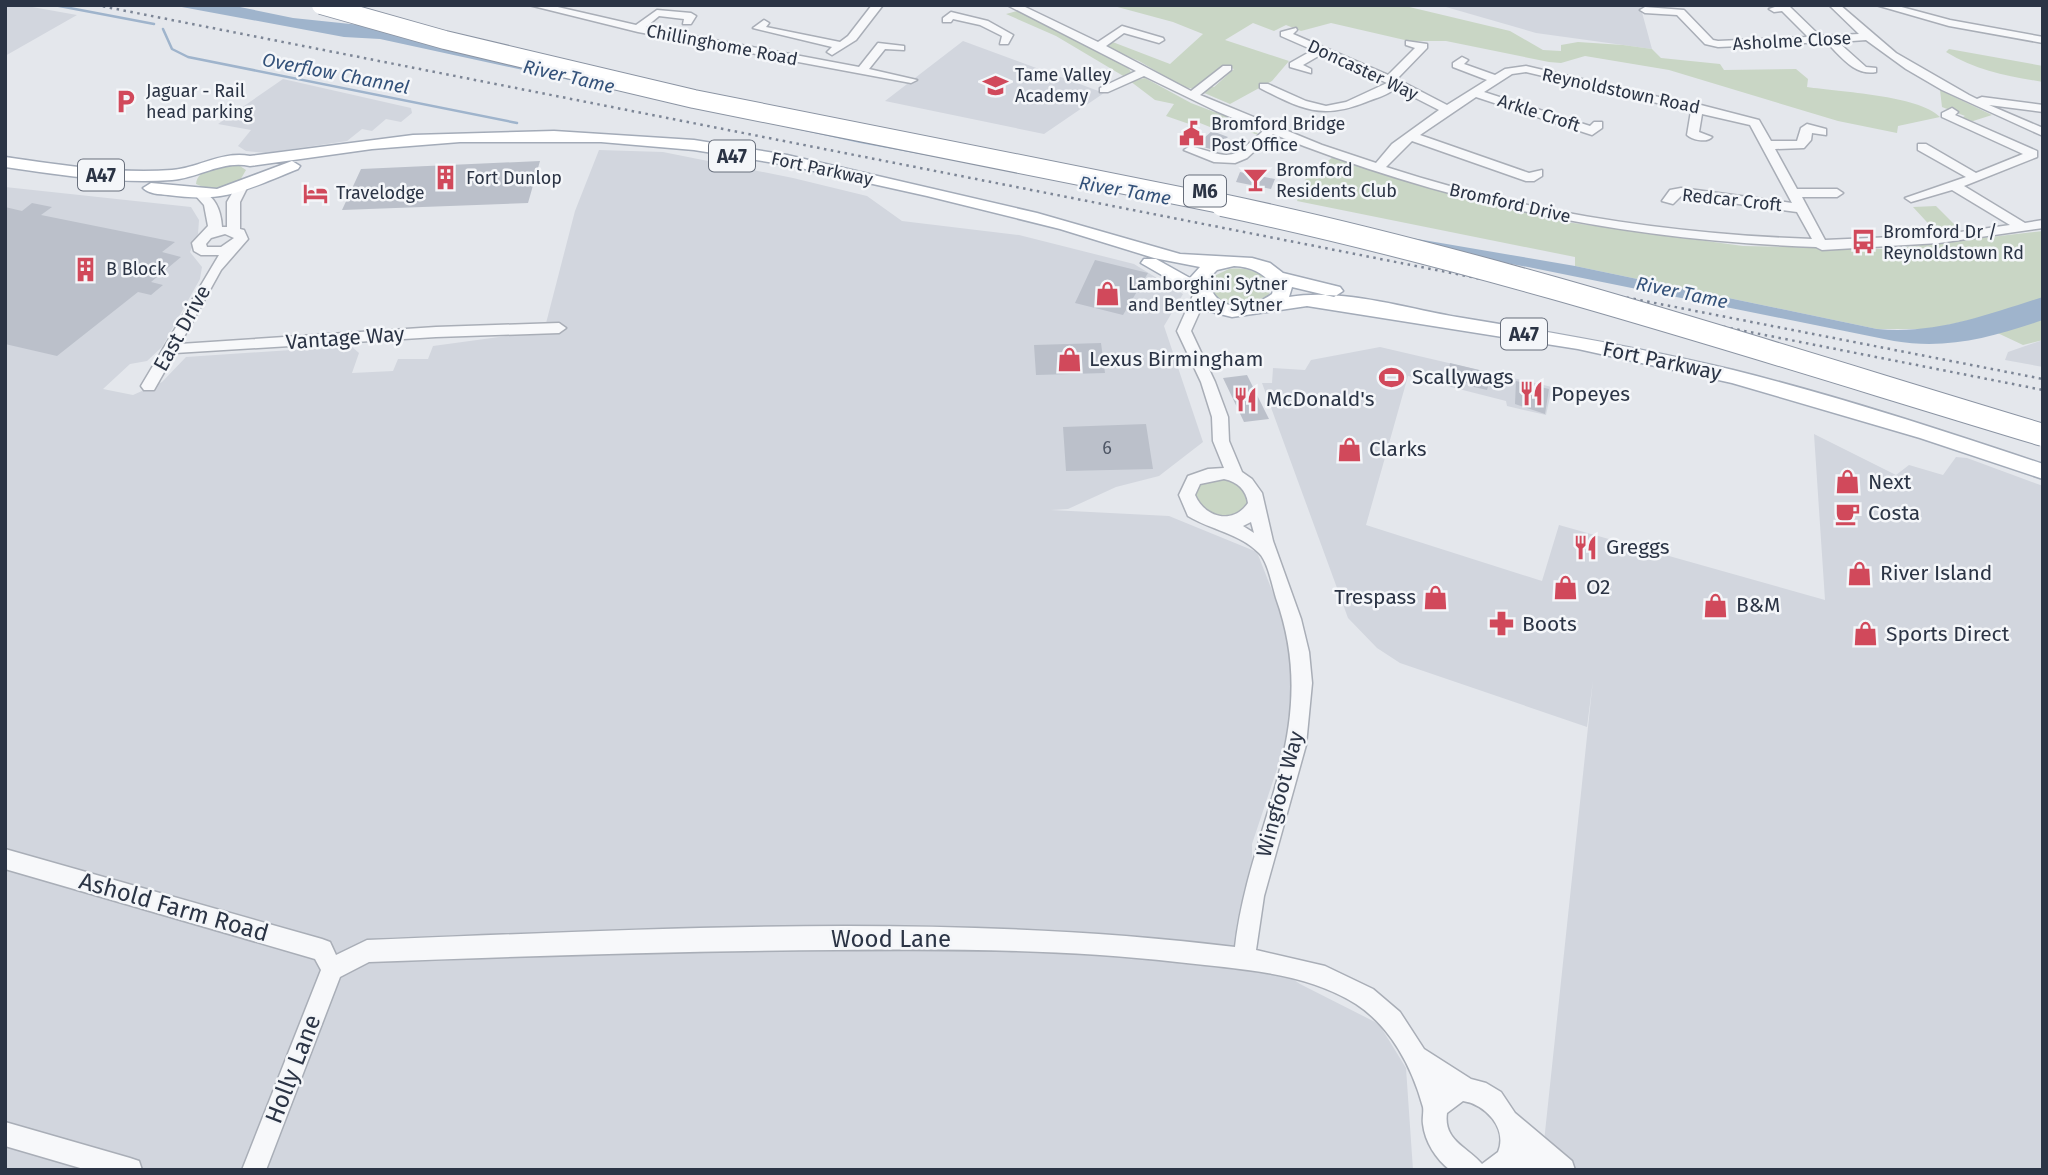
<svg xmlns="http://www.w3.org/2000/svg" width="2048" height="1175" viewBox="0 0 2048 1175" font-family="'Fira Sans',sans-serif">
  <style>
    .built { fill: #d2d6de }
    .green { fill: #c9d6c5 }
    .water { fill: #9fb4cc }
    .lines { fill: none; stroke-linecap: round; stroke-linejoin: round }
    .stream { stroke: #9fb4cc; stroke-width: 2.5 }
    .building { fill: #bbc0ca }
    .minor-casing { stroke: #a9aeb7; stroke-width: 3 }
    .major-casing { stroke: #a3abb8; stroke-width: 3 }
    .minor { fill: #f7f8fa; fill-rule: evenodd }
    .major { fill: #fff; fill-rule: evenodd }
    .rail { stroke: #7d8696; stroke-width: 2.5; stroke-dasharray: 2.5 4.5; stroke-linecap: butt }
    .highway-bridge-far1-casing { stroke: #8b94a3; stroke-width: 20; stroke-linecap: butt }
    .highway-bridge-casing { stroke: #8b94a3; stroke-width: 24; stroke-linecap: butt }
    .highway-bridge-far1 { stroke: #fff; stroke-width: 18 }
    .highway-bridge { stroke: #fff; stroke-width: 22 }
    .labels { text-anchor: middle; stroke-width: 5; stroke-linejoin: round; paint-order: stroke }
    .far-street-label { font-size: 18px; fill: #2b3445; stroke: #f4f6f9 }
    .far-poi-label { font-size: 18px; fill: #2b3445; stroke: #f4f6f9; text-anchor: start }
    .number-label { font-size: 18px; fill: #4f5766 }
    .far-water-label { font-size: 19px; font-style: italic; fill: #34527a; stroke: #f4f6f9 }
    .shield { fill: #f4f6f9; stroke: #676e7b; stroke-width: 2 }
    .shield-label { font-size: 19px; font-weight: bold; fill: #2b3445 }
    .street-label { font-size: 21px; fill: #2b3445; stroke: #f4f6f9 }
    .poi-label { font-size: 21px; fill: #2b3445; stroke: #f4f6f9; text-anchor: start }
    .near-street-label { font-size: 24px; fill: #2b3445; stroke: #f4f6f9 }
  </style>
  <rect width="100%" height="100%" fill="#e4e7ec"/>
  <path class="built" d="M 5,5 L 21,5 L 77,15 L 5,56 Z
    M 1439,5 L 1640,5 L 1652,49 L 1536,33 Z
    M 963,41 L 1104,93 L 1044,134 L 885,101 Z
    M 283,79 L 411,108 L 412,113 L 401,122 L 386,119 L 372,131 L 362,129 L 347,141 L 266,153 L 246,151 L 238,146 L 251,130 L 218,124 Z
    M 599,150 L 663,152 L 793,178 L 867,196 L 902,221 L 1019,235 L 1134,264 L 1183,294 L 1164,326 L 1203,442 L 1159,476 L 1116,487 L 1068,509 L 1051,510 L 1169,516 L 1257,552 L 1289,634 L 1292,724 L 1252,844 L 1253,952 L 1300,984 L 1379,1024 L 1406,1068 L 1413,1170 L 5,1170 L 5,187 L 191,207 L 199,220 L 198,234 L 190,252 L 202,267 L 200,279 L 162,347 L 147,361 L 130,364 L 103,389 L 133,395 L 162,382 L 186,357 L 351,346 L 359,353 L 352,373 L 393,371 L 398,359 L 428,359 L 433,346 L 544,331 L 575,211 Z
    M 2043,340 L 2043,367 L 2005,360 L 2008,352 Z
    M 1380,347 L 1552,387 L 1546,415 L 1507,406 L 1506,401 L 1408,376 L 1366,525 L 1542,581 L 1559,525 L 1825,600 L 1814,434 L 1896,475 L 1909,465 L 1943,475 L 1956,457 L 1967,458 L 2043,486 L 2043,1170 L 1541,1170 L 1593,680 L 1587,727 L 1400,663 L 1377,648 L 1348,618 L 1262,383 L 1272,383 L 1273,368 L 1305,370 L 1311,360 Z"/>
  <path class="green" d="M 1110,5 L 1401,5 L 1510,31 L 1543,50 L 1561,51 L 1561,45 L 1578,42 L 1623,45 L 1652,49 L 1661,58 L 1720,64 L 1724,70 L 1796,69 L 1808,79 L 1807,87 C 1840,92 1918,95 1940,117 L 1898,126 L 1897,133 L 1838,121 L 1669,70 L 1585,56 L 1561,63 L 1549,62 L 1446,41 L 1409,41 L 1331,23 L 1301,31 L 1286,25 L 1274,31 L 1253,23 L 1225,40 L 1289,61 L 1272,81 L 1230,104 L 1202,92 L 1210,86 L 1214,87 L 1234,69 L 1227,67 L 1194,89 L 1183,87 L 1139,61 L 1106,48 L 1110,41 L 1170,64 L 1203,34 L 1173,22 Z
    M 1017,11 L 1127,66 L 1131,72 L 1125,77 L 1056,36 L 1006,14 Z
    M 1949,49 L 2043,66 L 2043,82 C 2008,76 1977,71 1946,52 Z
    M 1145,78 L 1191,103 L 1256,128 L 1258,135 L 1225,123 L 1210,127 L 1200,123 L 1195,126 L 1166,116 L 1174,104 L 1155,100 L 1130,81 Z
    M 1940,90 L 1992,115 L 1970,122 L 1961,118 L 1965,116 L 1942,107 Z
    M 1333,157 L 1461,197 L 1566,222 L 1743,246 L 1887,249 L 2043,231 L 2043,340 L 2023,345 L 1970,320 L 1930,329 L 1877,329 L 1575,266 L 1575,257 L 1297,201 L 1306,178 Z
    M 237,164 L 246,170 L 239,182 L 210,190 L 196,184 C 198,167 222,165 237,164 Z
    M 1936,206 L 1961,231 L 1937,233 L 1913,207 Z
    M 1229,269 C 1246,267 1265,271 1271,290 L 1267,298 C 1250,311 1214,309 1210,284 L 1214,276 Z
    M 1221,476 L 1241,484 L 1250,504 L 1234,519 L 1206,516 L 1191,492 L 1197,483 Z"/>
  <path class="water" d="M 171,5 L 230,5 L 293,18 L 360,25 L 1324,223 L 1575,266 L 1877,329 C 1935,335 1989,314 2043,297 L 2043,320 C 1992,337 1948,350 1894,341 L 1528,267 L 860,143 L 380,39 L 344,37 Z"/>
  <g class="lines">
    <path class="stream" d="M 54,5 L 154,24
      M 163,29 L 172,49 L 188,57 L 517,123"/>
  </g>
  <path class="building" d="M 1212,131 L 1228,137 L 1214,150 L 1196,145 Z
    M 540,161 L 528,203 L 342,210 L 361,169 Z
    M 1240,172 L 1275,179 L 1271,189 L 1236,182 Z
    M 32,203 L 52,207 L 41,215 L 175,242 L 162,252 L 181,257 L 151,282 L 163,285 L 151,295 L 138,292 L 57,356 L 5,344 L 5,207 L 22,211 Z
    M 1095,260 L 1148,273 L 1123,315 L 1075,303 Z
    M 1101,343 L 1105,373 L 1036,375 L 1034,345 Z
    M 1450,363 L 1492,373 L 1487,390 L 1474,387 L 1448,373 Z
    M 1247,375 L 1269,419 L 1244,422 L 1223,378 Z
    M 1516,381 L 1549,389 L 1545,414 L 1515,404 Z
    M 1146,424 L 1153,469 L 1066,471 L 1063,427 Z"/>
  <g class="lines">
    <defs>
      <path id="minor" d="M 529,5 L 549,5 L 636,25 L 657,10 L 691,13 L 696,16 L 691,24 L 683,24 L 684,19 L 659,16 L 646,27 L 859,67 L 878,43 L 904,46 L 904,50 L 885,49 L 869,69 L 917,80 L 911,83 L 638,32 Z
        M 872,5 L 883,5 L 856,40 L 832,55 L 827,52 L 832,47 L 753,28 L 764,20 L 769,23 L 766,27 L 840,42 L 848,36 Z
        M 1007,5 L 1021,5 L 1098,42 L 1122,26 L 1163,38 L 1164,40 L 1159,43 L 1124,33 L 1106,46 L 1191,91 L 1223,66 L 1231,66 L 1231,70 L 1200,95 L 1322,145 L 1376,163 L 1392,144 L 1439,110 L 1396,88 C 1388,95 1376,98 1366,102 C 1321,120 1301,109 1260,88 L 1260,84 L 1268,84 L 1306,101 L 1326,106 L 1346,102 L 1387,83 L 1322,54 L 1303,65 L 1311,69 L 1311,73 L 1290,67 L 1290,63 L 1313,50 L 1281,36 L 1281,32 L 1296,28 L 1297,30 L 1293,34 L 1388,75 L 1415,48 L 1406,45 L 1406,41 L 1427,44 L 1427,48 L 1397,79 L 1447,105 L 1487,80 L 1453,67 L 1453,63 L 1462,57 L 1468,60 L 1464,64 L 1495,75 L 1505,69 L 1526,66 L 1693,105 L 1697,104 L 1759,120 L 1771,141 L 1797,141 L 1801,128 L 1807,124 L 1826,129 L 1826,135 L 1812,133 L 1811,140 L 1804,148 L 1775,149 L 1797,189 L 1837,189 L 1843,193 L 1837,197 L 1802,197 L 1825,240 L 1939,235 L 2010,225 L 1952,190 L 1911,202 L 1905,198 L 1966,177 L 1918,150 L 1918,144 L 1926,144 L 1976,173 L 2023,154 L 1942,117 L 1942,113 L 1952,108 L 1958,112 L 1955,115 L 2037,151 L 2037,157 L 1964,186 L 2025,223 L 2043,220 L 2043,228 L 1939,243 L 1822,250 L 1816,247 C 1626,240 1450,205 1273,134 L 1247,158 L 1235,163 L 1214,162 L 1184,150 L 1190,146 C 1233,158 1229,162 1263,131 L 1216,111 L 1144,76 L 1108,92 L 1100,92 L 1100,88 L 1136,71 ZM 1526,72 L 1691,111 L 1687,135 C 1692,140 1707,143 1712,137 L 1699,132 L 1702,114 L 1750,125 L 1792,203 L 1681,188 L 1670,190 L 1662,201 L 1673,204 L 1681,196 L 1797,212 L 1812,239 C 1666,234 1524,212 1386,167 L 1412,141 L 1526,181 L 1534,181 L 1542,176 L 1542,170 L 1529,173 L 1420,135 L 1476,97 L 1592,135 L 1602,128 L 1602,122 L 1594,122 L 1590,126 L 1484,92 L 1512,74 Z
        M 1781,5 L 1789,6 L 1820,36 L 1859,34 L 1829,5 L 1840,5 L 1896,53 L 1969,95 L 1977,99 L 1982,97 L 2043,105 L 2043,112 L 1989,105 L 2043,128 L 2043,136 L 1942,90 L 1906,69 L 1866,40 L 1838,42 L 1866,67 L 1876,68 L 1876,72 C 1854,76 1841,56 1826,42 L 1718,47 L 1705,44 L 1677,15 L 1645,13 L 1640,10 L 1645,7 L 1684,10 L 1713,40 L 1718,41 L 1808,37 L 1782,11 L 1774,12 L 1769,9 Z
        M 1876,5 L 1894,5 L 1950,20 L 2043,37 L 2043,43 L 1949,26 Z
        M 951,12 L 988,21 L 1013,35 L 1008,44 L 1000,44 L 1002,36 L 980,25 L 953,19 L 951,22 L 943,22 L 943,18 Z
        M 242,182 L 248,186 L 240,202 L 240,229 L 244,230 L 248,239 L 221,270 L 180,344 L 436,327 L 559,323 L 566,328 L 559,333 L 436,337 L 175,353 L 154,390 L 144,390 L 141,386 L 219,255 L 201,255 L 194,251 L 192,243 L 208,226 L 204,205 L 195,195 L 201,191 C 216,197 221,211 222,227 L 227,227 L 227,202 L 238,183 ZM 225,234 L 234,238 L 221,247 L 207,247 L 206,244 L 211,238 Z
        M 1201,289 L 1208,293 L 1191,331 L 1215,382 L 1228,417 L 1229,441 L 1242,472 L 1252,479 L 1262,493 L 1273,541 L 1301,619 L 1309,652 L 1312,683 L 1306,745 L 1264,896 L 1256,950 L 1325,966 L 1373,989 L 1400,1012 L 1424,1049 L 1471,1079 L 1486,1083 L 1501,1092 L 1515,1113 L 1572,1161 L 1575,1170 L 1450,1170 C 1436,1159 1425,1142 1423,1124 C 1422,1118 1424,1113 1423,1107 C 1412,1067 1391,1027 1356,1004 C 1304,971 1236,969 1177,962 C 1063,949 950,949 836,950 C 680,951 524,956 369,962 L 340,977 L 266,1170 L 242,1170 L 321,970 L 315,959 L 5,869 L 5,849 L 322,939 L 330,942 L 336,955 L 367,940 C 654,929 950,912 1235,947 C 1250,820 1323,729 1276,598 C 1272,585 1268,562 1259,553 C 1239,533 1211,530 1188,516 L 1179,495 L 1188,476 L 1208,469 L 1224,468 L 1213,441 L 1212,417 L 1201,382 L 1177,331 L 1194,293 ZM 1224,479 C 1238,482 1246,490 1248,503 C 1233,525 1205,518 1195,495 L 1200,484 ZM 1251,522 L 1254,533 L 1243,526 ZM 1463,1101 C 1485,1104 1508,1128 1498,1152 L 1482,1164 C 1468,1147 1443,1141 1447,1113 Z
        M 5,1122 L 130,1158 L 139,1161 L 142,1170 L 87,1170 L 5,1146 Z"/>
      <path id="major" d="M 554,131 L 694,140 L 787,155 L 1037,213 L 1180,254 L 1252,258 L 1270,263 L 1283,273 L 1340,287 L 1343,291 L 1334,297 L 1292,287 L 1289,297 C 1343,288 1404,308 1457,317 C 1550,332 1642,348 1733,370 C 1838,396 1941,430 2043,464 L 2043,479 L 1920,438 L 1732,383 L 1578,349 L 1307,306 L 1232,317 L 1208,311 L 1193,293 L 1141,263 L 1144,259 L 1156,259 L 1190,278 L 1200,267 L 1154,258 L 1060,229 L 927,196 L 787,165 L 694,150 L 601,142 L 460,142 L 372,149 L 250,166 C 222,160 199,178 172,180 C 116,184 60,175 5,167 L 5,157 C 60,165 116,174 172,170 C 199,168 221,151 250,156 L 413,135 ZM 1234,266 C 1252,267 1264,273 1274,287 L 1272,294 C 1248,311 1214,313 1208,279 L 1217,270 Z
        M 292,161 L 300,166 L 298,169 C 245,190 226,203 168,195 C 159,194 149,194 143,188 L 151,183 L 217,189 Z"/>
    </defs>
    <use href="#minor" class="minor-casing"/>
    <use href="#major" class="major-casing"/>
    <use href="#minor" class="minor"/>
    <use href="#major" class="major"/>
    <path class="rail" d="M 96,5 L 2043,390
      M 1338,241 L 2043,379"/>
    <defs>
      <path id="highway-bridge-far1" d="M 321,5 L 445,40 L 694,99 L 1230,206"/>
      <path id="highway-bridge" d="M 1222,205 C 1501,264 1770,353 2043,435"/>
    </defs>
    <use href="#highway-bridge-far1" class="highway-bridge-far1-casing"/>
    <use href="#highway-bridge" class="highway-bridge-casing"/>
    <use href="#highway-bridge-far1" class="highway-bridge-far1"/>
    <use href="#highway-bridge" class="highway-bridge"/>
  </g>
  <defs>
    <symbol id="school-bare" viewBox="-9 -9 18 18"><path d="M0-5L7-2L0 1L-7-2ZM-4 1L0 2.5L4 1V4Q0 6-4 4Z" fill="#d1495b" stroke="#f4f6f9" stroke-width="2.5" paint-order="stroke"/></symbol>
    <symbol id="parking-bare" viewBox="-9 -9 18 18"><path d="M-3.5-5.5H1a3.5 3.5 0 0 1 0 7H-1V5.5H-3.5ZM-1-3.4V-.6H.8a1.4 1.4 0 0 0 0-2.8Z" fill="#d1495b" stroke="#f4f6f9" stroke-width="2.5" paint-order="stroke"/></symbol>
    <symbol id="civic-bare" viewBox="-9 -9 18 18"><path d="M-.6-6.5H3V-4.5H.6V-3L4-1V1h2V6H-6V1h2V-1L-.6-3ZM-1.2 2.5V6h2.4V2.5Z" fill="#d1495b" stroke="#f4f6f9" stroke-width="2.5" paint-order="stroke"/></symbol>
    <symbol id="building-bare" viewBox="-9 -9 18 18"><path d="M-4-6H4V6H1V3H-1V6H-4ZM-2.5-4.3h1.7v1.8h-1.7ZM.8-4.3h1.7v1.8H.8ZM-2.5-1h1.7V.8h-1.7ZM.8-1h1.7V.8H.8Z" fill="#d1495b" stroke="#f4f6f9" stroke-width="2.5" paint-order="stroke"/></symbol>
    <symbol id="bar-bare" viewBox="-9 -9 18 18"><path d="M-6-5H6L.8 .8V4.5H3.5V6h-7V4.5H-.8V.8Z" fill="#d1495b" stroke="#f4f6f9" stroke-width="2.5" paint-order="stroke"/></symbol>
    <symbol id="hotel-bare" viewBox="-9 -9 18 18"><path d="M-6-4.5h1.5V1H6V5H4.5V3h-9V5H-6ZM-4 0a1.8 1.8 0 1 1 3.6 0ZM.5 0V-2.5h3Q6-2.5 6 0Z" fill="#d1495b" stroke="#f4f6f9" stroke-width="2.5" paint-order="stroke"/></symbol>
    <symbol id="bus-bare" viewBox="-9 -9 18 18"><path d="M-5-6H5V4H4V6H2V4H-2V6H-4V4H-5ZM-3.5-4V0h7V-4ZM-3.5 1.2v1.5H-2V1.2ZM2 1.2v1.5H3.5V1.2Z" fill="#d1495b" stroke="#f4f6f9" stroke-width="2.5" paint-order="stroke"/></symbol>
    <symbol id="shop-bare" viewBox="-9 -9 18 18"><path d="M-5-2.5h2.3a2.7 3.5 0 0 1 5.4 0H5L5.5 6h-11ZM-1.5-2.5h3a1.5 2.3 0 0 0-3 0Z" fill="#d1495b" stroke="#f4f6f9" stroke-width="2.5" paint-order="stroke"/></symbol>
    <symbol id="stadium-bare" viewBox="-9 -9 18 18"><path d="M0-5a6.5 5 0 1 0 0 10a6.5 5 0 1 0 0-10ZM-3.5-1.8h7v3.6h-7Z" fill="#d1495b" stroke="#f4f6f9" stroke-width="2.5" paint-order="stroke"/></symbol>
    <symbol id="restaurant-bare" viewBox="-9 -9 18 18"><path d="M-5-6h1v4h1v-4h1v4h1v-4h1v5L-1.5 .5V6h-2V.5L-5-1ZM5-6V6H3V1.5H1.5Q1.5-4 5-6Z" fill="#d1495b" stroke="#f4f6f9" stroke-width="2.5" paint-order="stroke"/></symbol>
    <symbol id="cafe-bare" viewBox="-9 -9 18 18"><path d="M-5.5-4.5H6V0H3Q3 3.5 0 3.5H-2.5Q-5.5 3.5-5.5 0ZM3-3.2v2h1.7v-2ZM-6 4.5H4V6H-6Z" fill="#d1495b" stroke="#f4f6f9" stroke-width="2.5" paint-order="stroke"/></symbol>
    <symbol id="pharmacy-bare" viewBox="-9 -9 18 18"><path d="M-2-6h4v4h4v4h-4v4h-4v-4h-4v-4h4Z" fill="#d1495b" stroke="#f4f6f9" stroke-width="2.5" paint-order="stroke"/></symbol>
  </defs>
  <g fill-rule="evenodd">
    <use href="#school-bare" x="978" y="68" width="35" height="35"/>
    <use href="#parking-bare" x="108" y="84" width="35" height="35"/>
    <use href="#civic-bare" x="1174" y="116" width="35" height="35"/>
    <use href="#building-bare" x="428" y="160" width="35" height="35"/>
    <use href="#bar-bare" x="1238" y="162" width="35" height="35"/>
    <use href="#hotel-bare" x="298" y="176" width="35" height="35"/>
    <use href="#bus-bare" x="1846" y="224" width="35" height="35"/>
    <use href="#building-bare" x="68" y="252" width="35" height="35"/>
    <use href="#shop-bare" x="1090" y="276" width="35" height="35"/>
    <use href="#shop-bare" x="1052" y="342" width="35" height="35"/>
    <use href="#stadium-bare" x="1374" y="360" width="35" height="35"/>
    <use href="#restaurant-bare" x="1514" y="376" width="35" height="35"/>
    <use href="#restaurant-bare" x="1228" y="382" width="35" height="35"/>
    <use href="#shop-bare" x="1332" y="432" width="35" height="35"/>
    <use href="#shop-bare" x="1830" y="464" width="35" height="35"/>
    <use href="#cafe-bare" x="1830" y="496" width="35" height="35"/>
    <use href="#restaurant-bare" x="1568" y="530" width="35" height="35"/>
    <use href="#shop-bare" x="1842" y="556" width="35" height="35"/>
    <use href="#shop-bare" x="1548" y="570" width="35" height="35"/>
    <use href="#shop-bare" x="1418" y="580" width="35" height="35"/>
    <use href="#shop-bare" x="1698" y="588" width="35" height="35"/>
    <use href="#pharmacy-bare" x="1484" y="606" width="35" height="35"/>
    <use href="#shop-bare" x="1848" y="616" width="35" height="35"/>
  </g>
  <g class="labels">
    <g class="far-street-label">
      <text transform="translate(1792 41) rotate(-3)" y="6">Asholme Close</text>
      <text transform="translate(722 45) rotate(11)" y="6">Chillinghome Road</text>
      <text transform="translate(1363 70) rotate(25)" y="6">Doncaster Way</text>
      <text transform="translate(1621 91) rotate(12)" y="6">Reynoldstown Road</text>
      <text transform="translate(1539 113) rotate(18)" y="6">Arkle Croft</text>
      <text transform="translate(822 169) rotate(12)" y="6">Fort Parkway</text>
      <text transform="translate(1732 200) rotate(6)" y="6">Redcar Croft</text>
      <text transform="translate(1510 203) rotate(13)" y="6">Bromford Drive</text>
    </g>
    <g class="far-poi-label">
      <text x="1015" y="81">Tame Valley<tspan x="1015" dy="21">Academy</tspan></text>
      <text x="146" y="97">Jaguar - Rail<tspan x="146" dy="21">head parking</tspan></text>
      <text x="1211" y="130">Bromford Bridge<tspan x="1211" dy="21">Post Office</tspan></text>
      <text x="1276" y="176">Bromford<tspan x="1276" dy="21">Residents Club</tspan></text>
      <text x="466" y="184">Fort Dunlop</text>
      <text x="336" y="199">Travelodge</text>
      <text x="1883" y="238">Bromford Dr /<tspan x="1883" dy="21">Reynoldstown Rd</tspan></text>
      <text x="106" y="275">B Block</text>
      <text x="1128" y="290">Lamborghini Sytner<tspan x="1128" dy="21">and Bentley Sytner</tspan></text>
    </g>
    <g class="number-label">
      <text x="1107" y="454">6</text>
    </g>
    <g class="far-water-label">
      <text transform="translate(336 73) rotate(11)" y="7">Overflow Channel</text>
      <text transform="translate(569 76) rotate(13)" y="7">River Tame</text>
      <text transform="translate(1125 190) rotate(10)" y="7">River Tame</text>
      <text transform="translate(1682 292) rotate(12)" y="7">River Tame</text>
    </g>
    <g class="shield">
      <rect x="709" y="140.5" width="46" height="31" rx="5"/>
      <rect x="78" y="159.5" width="46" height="31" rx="5"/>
      <rect x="1184" y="175.5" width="42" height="31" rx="5"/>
      <rect x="1501" y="318.5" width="46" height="31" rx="5"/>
    </g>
    <g class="shield-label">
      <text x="732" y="163">A47</text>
      <text x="101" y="182">A47</text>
      <text x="1205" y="198">M6</text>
      <text x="1524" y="341">A47</text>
    </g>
    <g class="street-label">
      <text transform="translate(182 328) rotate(-61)" y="7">East Drive</text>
      <text transform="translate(345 338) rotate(-4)" y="7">Vantage Way</text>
      <text transform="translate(1662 361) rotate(12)" y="7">Fort Parkway</text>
      <text transform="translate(1280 794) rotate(-75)" y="7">Wingfoot Way</text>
    </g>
    <g class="poi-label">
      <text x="1089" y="366">Lexus Birmingham</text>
      <text x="1412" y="384">Scallywags</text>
      <text x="1551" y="401">Popeyes</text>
      <text x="1266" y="406">McDonald's</text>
      <text x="1369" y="456">Clarks</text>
      <text x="1868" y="489">Next</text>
      <text x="1868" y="520">Costa</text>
      <text x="1606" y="554">Greggs</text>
      <text x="1880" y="580">River Island</text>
      <text x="1586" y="594">O2</text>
      <text x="1416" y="604" text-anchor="end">Trespass</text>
      <text x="1736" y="612">B&amp;M</text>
      <text x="1522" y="631">Boots</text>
      <text x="1886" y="641">Sports Direct</text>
    </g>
    <g class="near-street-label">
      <text transform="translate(174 907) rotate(16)" y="8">Ashold Farm Road</text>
      <text x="891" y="947">Wood Lane</text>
      <text transform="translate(293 1069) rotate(-69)" y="8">Holly Lane</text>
    </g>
  </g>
  <rect width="2048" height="1175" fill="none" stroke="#2b3445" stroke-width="14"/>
</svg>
